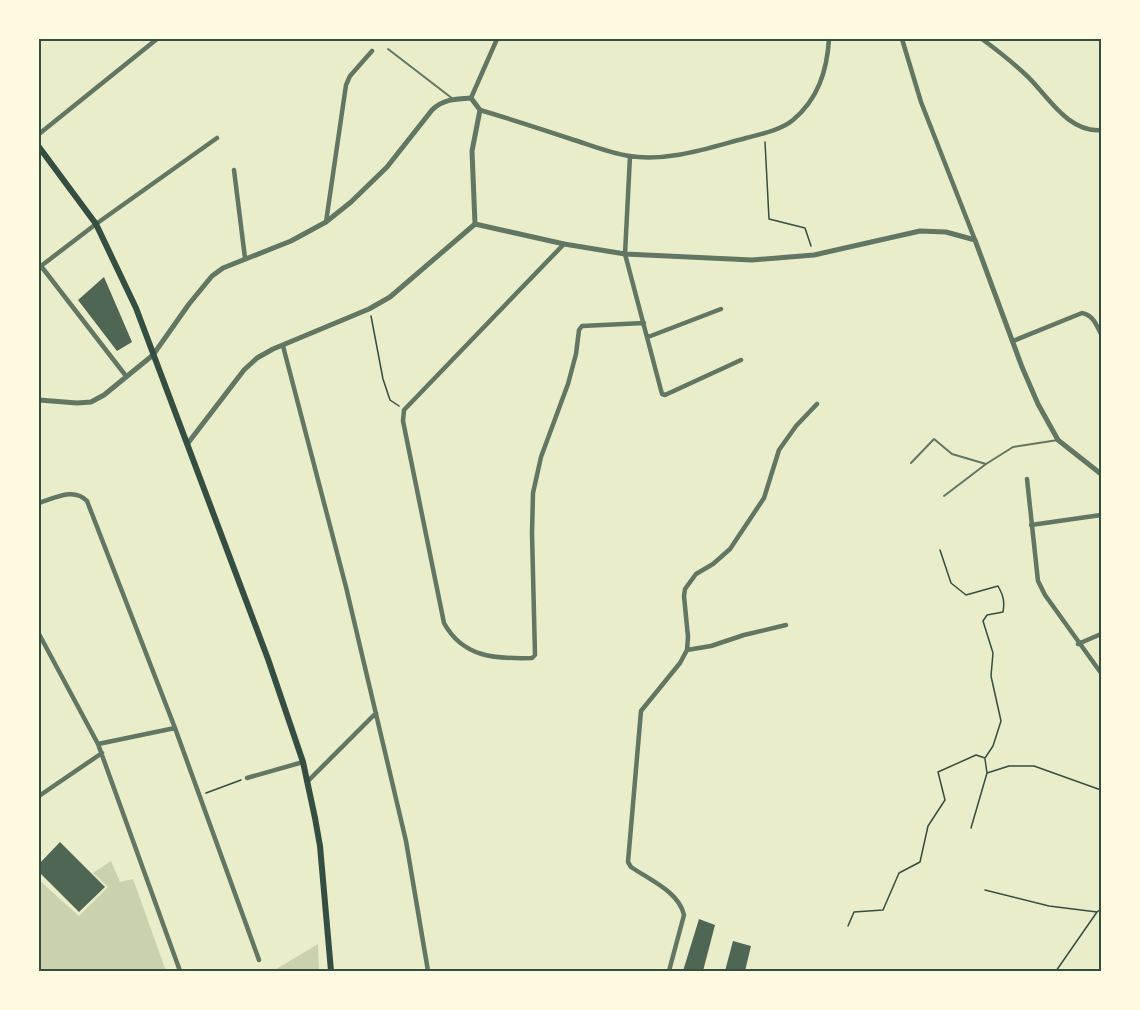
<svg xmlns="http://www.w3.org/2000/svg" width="1140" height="1010" viewBox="0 0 1140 1010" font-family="'Golos Text',sans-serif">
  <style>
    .green { fill: #cad2ad }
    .building { fill: #4f6655 }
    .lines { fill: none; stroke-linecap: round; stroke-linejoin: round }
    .path { stroke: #344e41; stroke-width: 1.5 }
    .service { stroke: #617663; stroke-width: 2 }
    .minor { stroke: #617663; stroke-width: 4.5 }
    .tertiary { stroke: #617663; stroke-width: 5 }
    .secondary { stroke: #344e41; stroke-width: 6 }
    .neatline { fill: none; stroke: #344e41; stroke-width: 2 }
  </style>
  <rect width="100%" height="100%" fill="#e9edc9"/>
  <path class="green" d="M 111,861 L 120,882 L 133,879 L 166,971 L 39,971 L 39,880 L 79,916 L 108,887 L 93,873 Z
    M 318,944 L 319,971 L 273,971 Z"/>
  <path class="building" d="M 104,277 L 132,342 L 117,351 L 78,300 Z
    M 60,842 L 105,887 L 79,912 L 39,872 L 39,864 Z
    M 699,919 L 715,925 L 703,971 L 683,971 Z
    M 733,941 L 751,946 L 745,971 L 725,971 Z"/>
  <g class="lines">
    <path class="path" d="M 765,142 L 769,219 L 805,228 L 811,246
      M 371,316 L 383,379 L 390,400 L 399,406
      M 987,773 L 1009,766 L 1034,766 L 1101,790
      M 206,793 L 241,780
      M 971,828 L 987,773 L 985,759
      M 985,890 L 1049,906 L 1097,912
      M 848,926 L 854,912 L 883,910 L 899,873 L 920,862 L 928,826 L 945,800 L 938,772 L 976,755 L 985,758 L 993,746 L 1001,721 L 991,676 L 993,653 L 983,621 L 987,615 L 1003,612 C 1005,601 1003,595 998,586 L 966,595 L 951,583 L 940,550
      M 1056,971 L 1097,912 L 1101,909"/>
    <path class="service" d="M 388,49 L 453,99
      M 911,463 L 934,439 L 952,454 L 986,464
      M 944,496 L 986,464 L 1013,447 L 1058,440"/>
    <path class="minor" d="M 902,39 L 921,102 L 975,240
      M 982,39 C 997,50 1012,62 1025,74 C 1047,94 1067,133 1101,130
      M 471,98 L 497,39
      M 480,110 C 510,119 541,129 571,139 C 590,145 609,153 629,156 C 669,162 708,148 746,138 C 761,134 781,130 793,120 C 818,99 827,71 829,39
      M 39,134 L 157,39
      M 630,156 L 625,254 L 662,394 L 665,395 L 741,360
      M 234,170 L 245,258
      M 326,222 L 346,85 L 350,76 L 372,51
      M 564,244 L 404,410 L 403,421 L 444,623 C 463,658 496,659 532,658 L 535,655 L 532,533 L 533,493 L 541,457 L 568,384 L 576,354 L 579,330 L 582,326 L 644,323
      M 41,266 L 96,224 L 217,138
      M 41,266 L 126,376
      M 648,337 L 721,309
      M 1013,341 L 1082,313 C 1093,315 1096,324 1101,334
      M 283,346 L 346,587 L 406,841 L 428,971
      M 1027,479 L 1038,581 L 1045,595 L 1101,673
      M 39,503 C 55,498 74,487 87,501 L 175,728 L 259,960
      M 1031,525 L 1101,515
      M 39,634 L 98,744 L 180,971
      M 1078,644 L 1101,634
      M 687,650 L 711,646 L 744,635 L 786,625
      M 98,744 L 175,728
      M 247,778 L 303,762
      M 308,781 L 376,713
      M 39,796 L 102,753
      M 669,971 L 684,915 C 679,892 650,880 631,867 L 628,862 L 641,711 L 680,663 L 687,650 L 688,637 L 684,596 L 685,589 L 696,574 L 713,564 L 730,549 L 764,498 L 779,450 L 796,426 L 817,404"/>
    <path class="tertiary" d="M 475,224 L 564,244 L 625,254 L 752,260 L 814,255 L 920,231 L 946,232 L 975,240 L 1022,367 L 1038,404 L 1058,440 L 1101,474
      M 39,400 L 77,403 L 91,402 L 104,395 L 153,355 L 189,304 L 212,276 L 223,268 L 291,241 L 326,222 L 351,202 L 387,167 L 432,110 C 443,99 455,99 471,98 L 480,110 L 472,151 L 475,224
      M 188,443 L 244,370 L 257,358 L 273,349 L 369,309 L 390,297 L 475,224"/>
    <path class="secondary" d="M 39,147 L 96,224 L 136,308 L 268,659 L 303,762 L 315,818 L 320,846 L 331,971"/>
  </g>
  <rect width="1140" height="1010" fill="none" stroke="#fefae0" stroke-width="81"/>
  <rect x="40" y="40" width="1060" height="930" class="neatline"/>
</svg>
